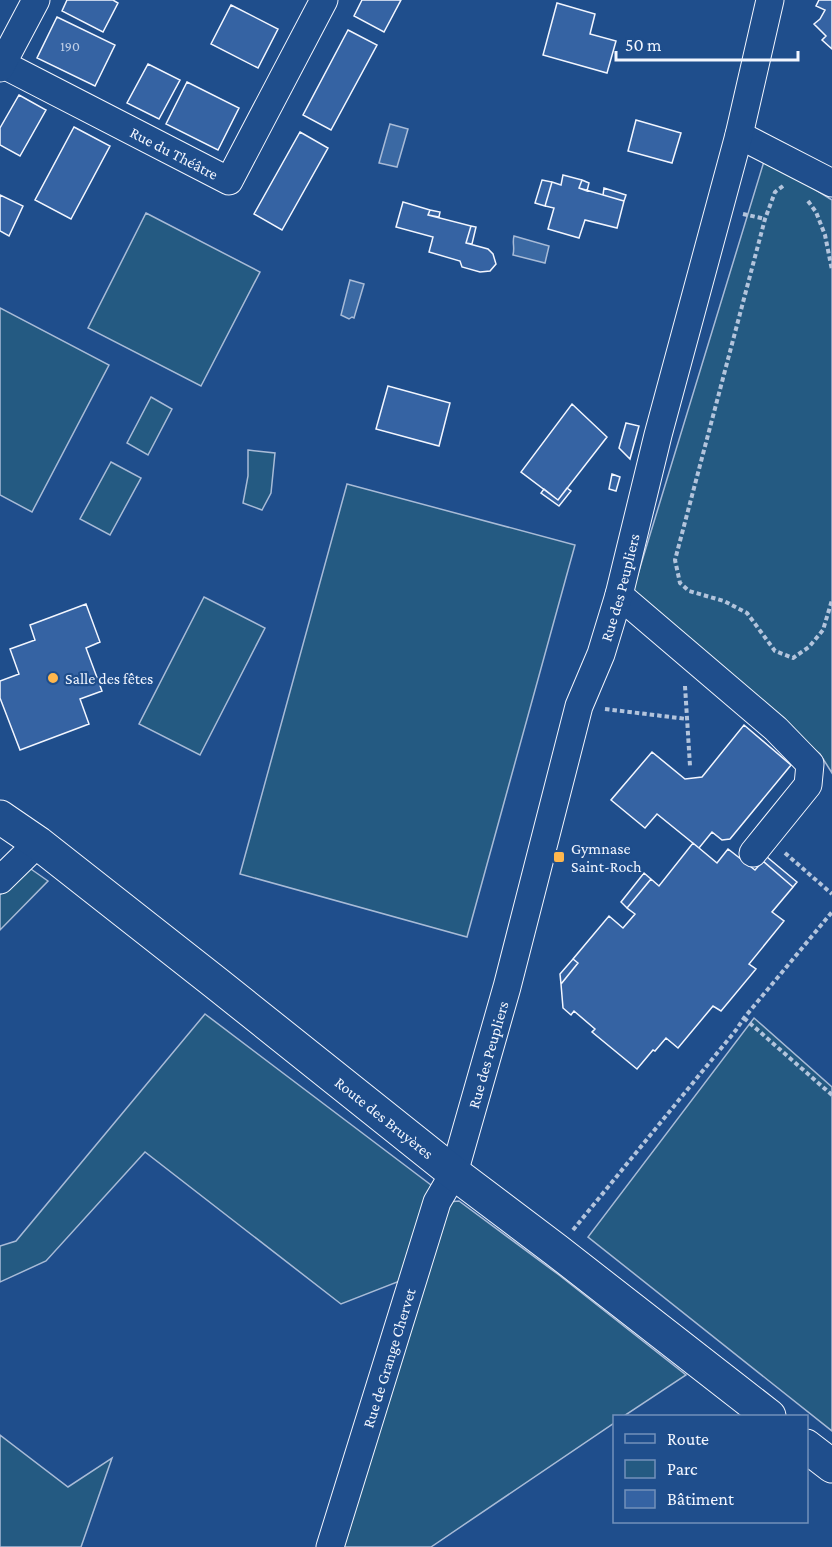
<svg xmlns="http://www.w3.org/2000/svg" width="832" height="1547" viewBox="0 0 832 1547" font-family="'Crimson Pro',serif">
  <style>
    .green { fill: #245a82; stroke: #a8bbd7; stroke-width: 1.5 }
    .water { fill: #3b69a3; stroke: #a8bbd7; stroke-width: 1.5 }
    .building { fill: #3563a3; stroke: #f2f6ff; stroke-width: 1.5 }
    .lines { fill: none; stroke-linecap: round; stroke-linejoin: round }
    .minor-casing { stroke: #f2f6ff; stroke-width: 29 }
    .major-casing { stroke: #f2f6ff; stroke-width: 35 }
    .path { stroke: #b3c4dc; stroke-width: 4; stroke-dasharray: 4.5 3; stroke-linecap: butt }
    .minor { stroke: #1f4e8c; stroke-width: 27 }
    .major { stroke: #1f4e8c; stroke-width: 33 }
    .poi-dot { fill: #ffb74d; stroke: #1f4e8c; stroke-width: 2 }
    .labels { text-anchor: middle; stroke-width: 4.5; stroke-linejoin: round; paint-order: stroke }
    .number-label { font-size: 14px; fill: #c3d1e8 }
    .street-label { font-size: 16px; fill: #f2f6ff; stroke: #1f4e8c }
    .poi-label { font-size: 16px; fill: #f2f6ff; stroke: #1f4e8c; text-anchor: start }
  </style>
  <rect width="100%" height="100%" fill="#1f4e8c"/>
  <path class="green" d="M 765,158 L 832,200 L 832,773 L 820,754 L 631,597 Z
    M 146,213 L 260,272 L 201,386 L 88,328 Z
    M 0,308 L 109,365 L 32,512 L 0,495 Z
    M 151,397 L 172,409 L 148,455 L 127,443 Z
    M 248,450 L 275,453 L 271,493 L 262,510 L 243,503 L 248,476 Z
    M 111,462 L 141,478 L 110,535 L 80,519 Z
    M 347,484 L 575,545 L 467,937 L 240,874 Z
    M 204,597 L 265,628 L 200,755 L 139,724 Z
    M 28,867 L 48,881 L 0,930 L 0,895 Z
    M 205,1014 L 431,1185 L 405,1279 L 341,1304 L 145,1152 L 46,1261 L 0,1282 L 0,1246 L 16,1241 Z
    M 754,1018 L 832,1087 L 832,1431 L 588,1237 Z
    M 459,1201 L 559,1275 L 686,1375 L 624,1416 L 614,1416 L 614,1423 L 431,1547 L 337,1547 L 448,1202 Z
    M 0,1435 L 68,1487 L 112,1458 L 81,1547 L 0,1547 Z"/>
  <path class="water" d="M 390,124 L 408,129 L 397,167 L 379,163 Z
    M 514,236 L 549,246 L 545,263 L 513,255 C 515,247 512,243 514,236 Z
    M 350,280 L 364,284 L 354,318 L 352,317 L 349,319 L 341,315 Z"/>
  <path class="building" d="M 67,0 L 113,0 L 118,3 L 103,32 L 62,11 Z
    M 362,0 L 401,0 L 384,32 L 354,16 Z
    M 819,0 L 832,0 L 832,49 L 822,40 L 826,36 L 814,24 L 820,19 L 825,10 L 816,6 Z
    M 557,3 L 595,14 L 590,34 L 616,41 L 607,73 L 543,55 Z
    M 231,5 L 278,29 L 258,68 L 211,44 Z
    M 57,17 L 115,45 L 95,86 L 37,58 Z
    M 348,30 L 377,45 L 331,130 L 303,115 Z
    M 148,64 L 180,80 L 159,119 L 127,103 Z
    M 187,82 L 239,108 L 218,150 L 166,124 Z
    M 19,95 L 46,110 L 20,156 L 0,145 L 0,128 Z
    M 636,120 L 681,133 L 672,163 L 628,151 Z
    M 74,127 L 110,146 L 71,219 L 35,200 Z
    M 300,132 L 328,148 L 282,230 L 254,214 Z
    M 563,175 L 582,180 L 579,188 L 624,201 L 617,228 L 585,220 L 579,238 L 548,229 L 554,208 L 545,206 L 552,182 L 561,185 Z
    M 542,180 L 552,182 L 545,206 L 535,203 Z
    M 582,180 L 589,183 L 587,191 L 579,188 Z
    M 604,188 L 626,195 L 624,201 L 603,195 Z
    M 0,195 L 23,206 L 9,236 L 0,231 Z
    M 403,202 L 430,210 L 428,215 L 471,226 L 466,243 L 488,249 L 493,254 L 496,264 L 490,271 L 480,272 L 462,267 L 460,261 L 429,252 L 433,237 L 396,227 Z
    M 430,210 L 440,212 L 439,217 L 428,215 Z
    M 471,226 L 476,227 L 472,244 L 466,243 Z
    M 388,386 L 450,403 L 439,446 L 376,429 Z
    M 572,404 L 607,437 L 558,500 L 521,472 Z
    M 626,423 L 639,426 L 630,459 L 619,448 Z
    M 612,474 L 620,477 L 616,491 L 609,489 Z
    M 567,488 L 571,491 L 559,506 L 541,493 L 544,489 L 558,500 Z
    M 86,604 L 100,642 L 86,648 L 102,691 L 80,699 L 89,724 L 20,750 L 0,698 L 0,681 L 19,674 L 10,649 L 35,640 L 30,625 Z
    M 744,725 L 791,765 L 730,839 L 722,840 L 712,832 L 699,848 L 657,814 L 645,828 L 611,800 L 652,752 L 685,779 L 702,777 Z
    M 693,843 L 717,863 L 728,849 L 755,870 L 763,861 L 793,887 L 772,912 L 784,921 L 749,964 L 756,969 L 721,1011 L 713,1006 L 678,1048 L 666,1038 L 655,1051 L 653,1050 L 637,1069 L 592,1032 L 595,1029 L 574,1011 L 571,1015 L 563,1008 L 561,984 L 578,963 L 573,959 L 609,916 L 623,928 L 635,914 L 627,908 L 651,879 L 659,886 Z
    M 767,857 L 797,882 L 793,887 L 763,861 Z
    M 644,873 L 651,879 L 627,908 L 621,902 Z
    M 573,959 L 578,963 L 561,984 L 560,974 Z"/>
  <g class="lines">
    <defs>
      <g id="minor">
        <path id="s1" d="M 2,64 L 229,181 L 324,0"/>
        <path d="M 0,68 L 36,0"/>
        <path d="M 739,135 L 832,183"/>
        <path d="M 619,595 L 776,729 L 810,764 L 808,785 L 753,853"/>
        <path d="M 0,880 L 38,843"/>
        <path id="s2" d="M 330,1547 L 437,1202 L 454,1173 L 507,987 L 579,706 L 601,654 L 619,595 L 658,435 L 739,135 L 770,0"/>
      </g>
      <g id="major">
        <path id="s3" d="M 0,817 L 38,843 L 216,983 L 454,1173 L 556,1250 L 769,1416"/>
        <path d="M 806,1446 L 832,1466"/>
      </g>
    </defs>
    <use href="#minor" class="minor-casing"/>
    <use href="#major" class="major-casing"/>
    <path class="path" d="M 783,186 L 775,192 L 765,219 L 675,560 L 680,583 L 689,591 L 724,601 L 747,613 L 775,651 L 793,658 L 809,647 L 823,630 L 832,600
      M 808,201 L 816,212 L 825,235 L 832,270
      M 743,214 L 765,219
      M 685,686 L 690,766
      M 605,709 L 687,719
      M 785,853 L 832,894
      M 744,1018 L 832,1095
      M 573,1230 L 736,1030 L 744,1018 L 832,912"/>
    <use href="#minor" class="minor"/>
    <use href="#major" class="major"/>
  </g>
  <g class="poi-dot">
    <circle cx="53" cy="678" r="6"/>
    <rect x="553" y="851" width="12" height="12" rx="3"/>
  </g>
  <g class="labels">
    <g class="number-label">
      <text x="70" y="51">190</text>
    </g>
    <g class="street-label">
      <text dy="6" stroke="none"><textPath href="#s1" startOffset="194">Rue du Théâtre</textPath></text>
      <text dy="6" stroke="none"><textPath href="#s2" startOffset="1004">Rue des Peupliers</textPath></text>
      <text dy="6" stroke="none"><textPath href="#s2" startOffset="518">Rue des Peupliers</textPath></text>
      <text dy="6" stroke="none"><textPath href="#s3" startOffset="488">Route des Bruyères</textPath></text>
      <text dy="6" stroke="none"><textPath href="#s2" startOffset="198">Rue de Grange Chervet</textPath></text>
    </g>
    <g class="poi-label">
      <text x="65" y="684">Salle des fêtes</text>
      <text x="571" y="854">Gymnase<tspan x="571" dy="18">Saint-Roch</tspan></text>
    </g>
  </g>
  <rect x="613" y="1415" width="195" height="108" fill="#1f4e8c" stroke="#7391ba" stroke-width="1.5"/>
  <rect x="625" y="1434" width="30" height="9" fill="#1f4e8c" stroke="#7391ba" stroke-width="1.5"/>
  <text x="667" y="1445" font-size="18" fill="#f2f6ff">Route</text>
  <rect x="625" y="1460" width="30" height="18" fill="#245a82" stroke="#7391ba" stroke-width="1.5"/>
  <text x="667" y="1475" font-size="18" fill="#f2f6ff">Parc</text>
  <rect x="625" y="1490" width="30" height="18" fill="#3563a3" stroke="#7391ba" stroke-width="1.5"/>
  <text x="667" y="1505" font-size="18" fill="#f2f6ff">Bâtiment</text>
  <path d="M616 51v9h182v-9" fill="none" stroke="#f2f6ff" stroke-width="3"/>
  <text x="625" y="51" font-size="18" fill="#f2f6ff" stroke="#1f4e8c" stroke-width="4.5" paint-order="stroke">50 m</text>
</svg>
